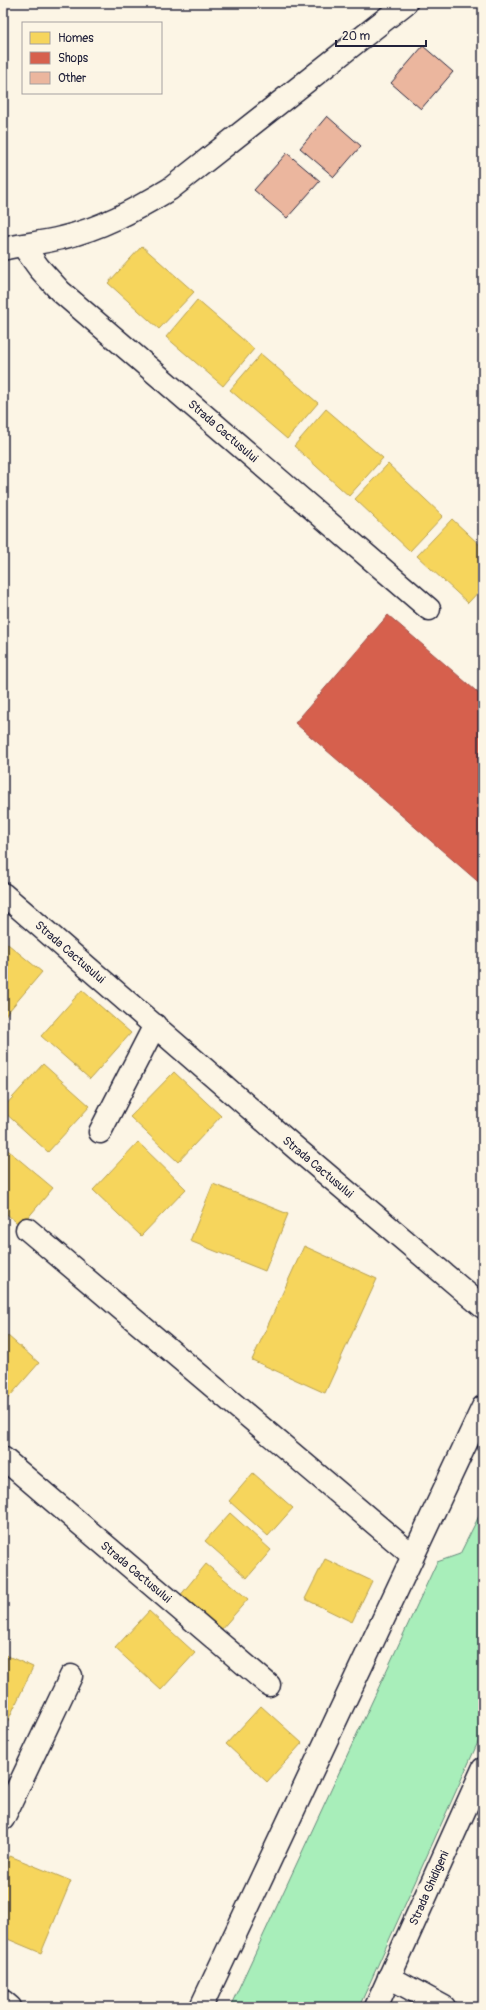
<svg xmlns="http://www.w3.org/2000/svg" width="486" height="2010" viewBox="0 0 486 2010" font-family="Pangolin,sans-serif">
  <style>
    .green { fill: #a8eeba; stroke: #65887a }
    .homes { fill: #f6d55c; stroke: #b69f52 }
    .shops { fill: #d6604d; stroke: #a04d48 }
    .building { fill: #ebb69e; stroke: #22223b }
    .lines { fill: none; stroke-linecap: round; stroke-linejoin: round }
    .street-casing { stroke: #22223b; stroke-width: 25 }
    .secondary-casing { stroke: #22223b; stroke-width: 25 }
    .street { stroke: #fcf5e5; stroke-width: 22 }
    .secondary { stroke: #fcf5e5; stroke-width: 22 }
    .labels { text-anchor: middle; stroke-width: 4; stroke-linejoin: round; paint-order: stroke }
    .street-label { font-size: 12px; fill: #22223b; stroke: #fcf5e5 }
  </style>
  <rect width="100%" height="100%" fill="#fcf5e5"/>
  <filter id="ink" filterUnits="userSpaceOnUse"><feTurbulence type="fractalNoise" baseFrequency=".025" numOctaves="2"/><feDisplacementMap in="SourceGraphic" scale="8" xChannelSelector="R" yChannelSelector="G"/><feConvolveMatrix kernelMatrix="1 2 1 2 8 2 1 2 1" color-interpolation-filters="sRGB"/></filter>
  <g filter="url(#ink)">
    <path class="green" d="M 483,1508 L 483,1731 L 359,2007 L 230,2007 L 437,1562 L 460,1554 Z"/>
    <path class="homes" d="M 142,246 L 194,292 L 159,329 L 108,283 Z
      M 197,300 L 254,349 L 223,386 L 166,337 Z
      M 261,354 L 318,403 L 287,439 L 230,390 Z
      M 326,409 L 383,458 L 349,496 L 294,446 Z
      M 388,464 L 443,516 L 410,551 L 355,499 Z
      M 452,519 L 483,548 L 483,587 L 468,603 L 417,556 Z
      M 3,940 L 42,972 L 3,1018 Z
      M 82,990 L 131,1033 L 90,1079 L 41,1036 Z
      M 43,1064 L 90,1106 L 48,1152 L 3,1111 L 3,1108 Z
      M 174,1072 L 221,1116 L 178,1162 L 130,1117 Z
      M 138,1142 L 186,1189 L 141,1236 L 93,1190 Z
      M 3,1146 L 53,1188 L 21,1226 L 3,1211 Z
      M 213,1184 L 288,1214 L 265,1271 L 190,1241 Z
      M 304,1246 L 377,1279 L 325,1393 L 252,1360 Z
      M 8,1336 L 39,1363 L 3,1404 L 3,1342 Z
      M 253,1473 L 293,1508 L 268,1536 L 229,1501 Z
      M 230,1513 L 271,1550 L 247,1578 L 205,1541 Z
      M 325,1559 L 372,1581 L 352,1622 L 305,1599 Z
      M 206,1564 L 248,1599 L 220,1631 L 179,1597 Z
      M 149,1611 L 195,1653 L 161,1690 L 115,1648 Z
      M 3,1654 L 33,1667 L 4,1729 L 3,1728 Z
      M 261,1706 L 302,1743 L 267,1782 L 226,1744 Z
      M 10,1856 L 71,1881 L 41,1953 L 3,1937 L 3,1872 Z"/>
    <path class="shops" d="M 388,615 L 483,697 L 483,886 L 295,723 Z"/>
    <path class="building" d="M 423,46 L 453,72 L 421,109 L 391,83 Z
      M 327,116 L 361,146 L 334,177 L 300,148 Z
      M 287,153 L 320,181 L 287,218 L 254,190 Z"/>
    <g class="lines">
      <defs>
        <path id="street" d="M 23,246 L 39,268 L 60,291 L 429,609
          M 3,249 C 22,244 42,243 61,238 C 100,229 135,210 170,189 L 406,3
          M 3,894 L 298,1150 L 483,1307
          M 100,1132 L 155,1025
          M 27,1229 L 412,1555
          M 3,1458 L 269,1685
          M 3,1819 L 71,1676
          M 389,1977 L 444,2007
          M 201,2007 L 483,1407"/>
        <path id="secondary" d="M 3,2001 L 10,2007
          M 376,2007 L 483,1769"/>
      </defs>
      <use href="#street" class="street-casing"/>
      <use href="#secondary" class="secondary-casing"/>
      <use href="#street" class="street"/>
      <use href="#secondary" class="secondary"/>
    </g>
  </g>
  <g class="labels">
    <g class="street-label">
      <text transform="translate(223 431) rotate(41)" y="4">Strada Cactusului</text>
      <text transform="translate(70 952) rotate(41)" y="4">Strada Cactusului</text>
      <text transform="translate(318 1167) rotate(40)" y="4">Strada Cactusului</text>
      <text transform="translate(136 1572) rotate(40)" y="4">Strada Cactusului</text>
      <text transform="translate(429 1888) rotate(-66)" y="4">Strada Ghidigeni</text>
    </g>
  </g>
  <rect width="486" height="2010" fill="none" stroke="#fcf5e5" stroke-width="16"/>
  <rect x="8" y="8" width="470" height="1994" fill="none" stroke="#22223b" stroke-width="1.5" filter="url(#ink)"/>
  <rect x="22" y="22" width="140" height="72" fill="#fcf5e5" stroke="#a5a1a1"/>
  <rect x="30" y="32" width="20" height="12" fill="#f6d55c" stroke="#a5a1a1"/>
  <text x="58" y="42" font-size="12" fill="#22223b">Homes</text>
  <rect x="30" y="52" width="20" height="12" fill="#d6604d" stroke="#a5a1a1"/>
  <text x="58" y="62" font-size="12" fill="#22223b">Shops</text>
  <rect x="30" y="72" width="20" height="12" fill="#ebb69e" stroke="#a5a1a1"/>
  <text x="58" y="82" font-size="12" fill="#22223b">Other</text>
  <path d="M336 40v6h90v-6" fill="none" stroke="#22223b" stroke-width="2"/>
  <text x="342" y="40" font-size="12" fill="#22223b" stroke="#fcf5e5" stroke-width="3" paint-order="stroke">20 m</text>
</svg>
